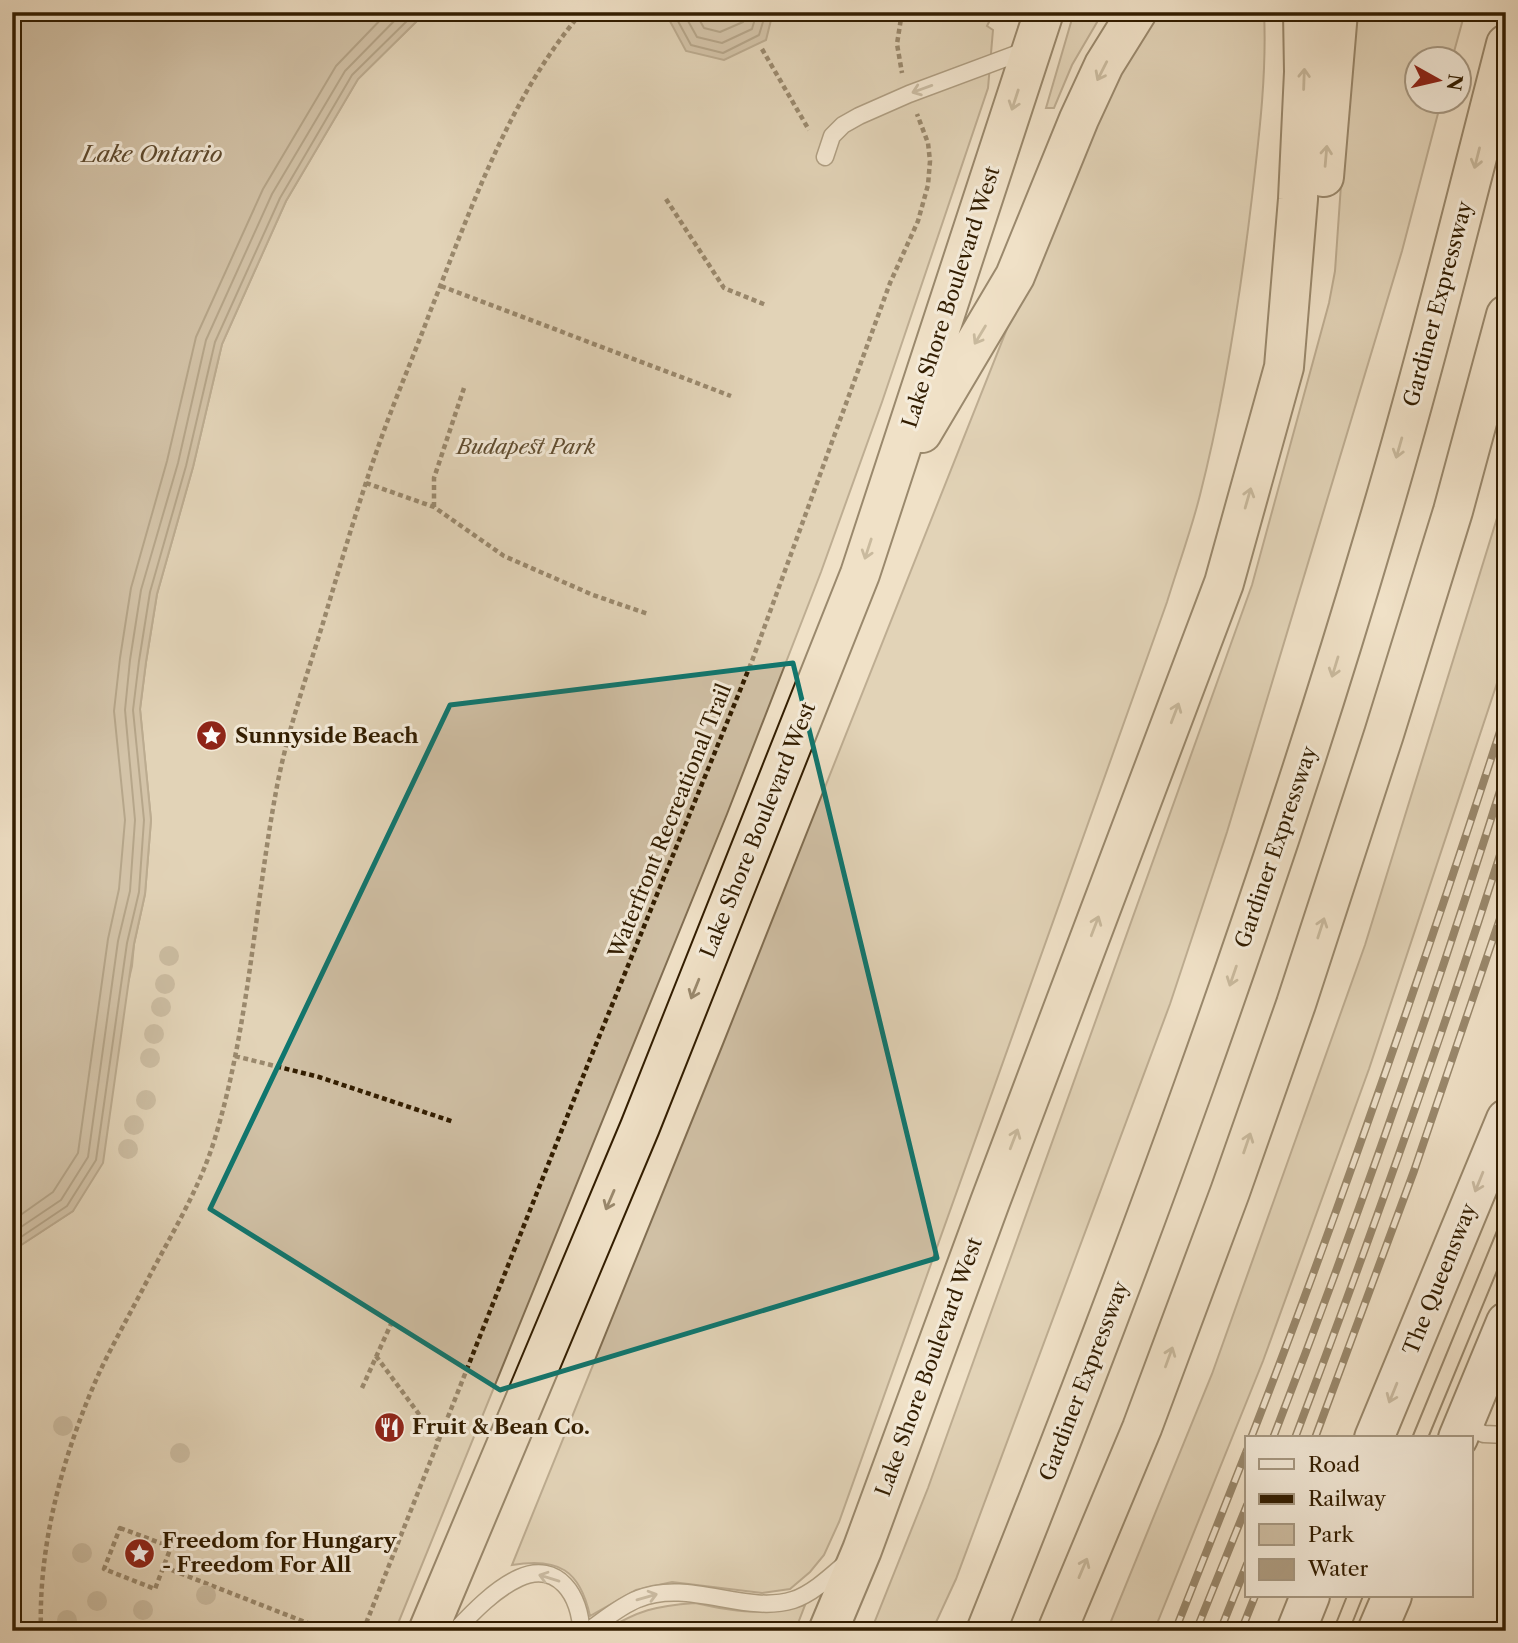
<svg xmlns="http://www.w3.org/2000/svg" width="1518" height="1643" viewBox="0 0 1518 1643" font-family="'Libre Caslon Text',serif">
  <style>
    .green { fill: #d0c0a5; stroke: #816e52; stroke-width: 2 }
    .water { fill: #af9e83; stroke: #7d6a4f; stroke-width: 2 }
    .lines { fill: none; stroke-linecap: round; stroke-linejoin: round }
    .shore { stroke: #705e42; stroke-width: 2 }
    .lane-casing { stroke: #624e32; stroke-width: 19 }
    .secondary-casing { stroke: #321d00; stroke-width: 42 }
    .highway-casing { stroke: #321d00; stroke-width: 42 }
    .path { stroke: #321d00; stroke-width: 4.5; stroke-dasharray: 5 3.5; stroke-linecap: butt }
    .lane { stroke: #f5ecdb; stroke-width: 16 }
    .secondary { stroke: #f5ecdb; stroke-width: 38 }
    .highway { stroke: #f0e1c7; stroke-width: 38 }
    .tram { stroke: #321d00; stroke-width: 2 }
    .rail-casing { stroke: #321d00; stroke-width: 8 }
    .rail { stroke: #f5ecdb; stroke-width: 5; stroke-dasharray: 16; stroke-linecap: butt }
    .tree { fill: #a19075 }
    .oneway { stroke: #9a896d }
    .oneway2 { stroke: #9d8f78 }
    .marked { fill: none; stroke: #0f766e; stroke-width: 5; stroke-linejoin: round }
    .labels { text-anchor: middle; stroke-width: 6; stroke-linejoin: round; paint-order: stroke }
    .street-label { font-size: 21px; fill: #321d00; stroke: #f5ecdb }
    .park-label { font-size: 21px; font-style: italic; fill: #614e32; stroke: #f5ecdb }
    .poi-label { font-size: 21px; font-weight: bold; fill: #321d00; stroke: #f5ecdb; text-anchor: start }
    .water-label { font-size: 23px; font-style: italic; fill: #5e4a2e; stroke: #f5ecdb }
  </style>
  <rect width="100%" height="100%" fill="#f0e1c7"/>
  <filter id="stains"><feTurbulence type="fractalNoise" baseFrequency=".00286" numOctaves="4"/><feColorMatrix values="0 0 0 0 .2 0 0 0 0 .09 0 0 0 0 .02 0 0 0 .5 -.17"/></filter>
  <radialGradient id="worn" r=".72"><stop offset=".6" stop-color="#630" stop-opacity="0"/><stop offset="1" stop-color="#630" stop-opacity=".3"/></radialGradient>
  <path class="green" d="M 426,12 L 994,12 L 987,26 L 993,30 L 988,88 L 882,402 L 821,572 L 727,814 L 395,1631 L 12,1631 L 12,1251 L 73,1211 L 132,966 L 134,944 L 145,894 L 151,820 L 140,709 L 146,662 L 157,594 L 193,467 L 222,344 L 286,201 L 358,79 Z
    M 1074,12 L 1103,12 L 1072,65 L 1054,108 L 1046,108 Z
    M 1153,12 L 1264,12 C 1267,73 1259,137 1252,197 C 1240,298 1225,397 1200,495 C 1191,531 1178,566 1167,602 L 839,1522 L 824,1555 L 810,1572 L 790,1589 L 762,1593 L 672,1582 L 636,1590 L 590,1616 C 580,1570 558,1557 512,1565 L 723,1044 L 1070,170 Z
    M 1353,12 L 1465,12 L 1452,59 L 1416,60 L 1416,102 L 1441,102 L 1402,251 L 1227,832 L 1170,1004 L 956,1579 L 932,1631 L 871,1631 L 928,1488 L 1252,585 L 1329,303 L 1335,271 Z
    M 1506,489 L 1506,655 L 1503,665 L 1369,1069 L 1263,1361 L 1154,1631 L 1107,1631 L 1212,1374 L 1365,945 Z
    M 695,1603 C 740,1613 759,1615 805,1605 L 795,1631 L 604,1631 C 639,1610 655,1606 695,1603 Z"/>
  <path class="water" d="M 12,12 L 426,12 L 358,79 L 286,201 L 222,344 L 193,467 L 157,594 L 146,662 L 140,709 L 151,820 L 145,894 L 134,944 L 103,1163 L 73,1211 L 12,1251 Z
    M 665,12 L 773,12 L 766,40 L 724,60 L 686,51 Z"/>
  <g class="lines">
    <path class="shore" d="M 673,12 L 691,45 L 723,53 L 759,35 L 766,12
      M 683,12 L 697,37 L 722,43 L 752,29 L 757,12
      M 695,12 L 704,28 L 720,32 L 743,22 L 746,12
      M 12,1221 L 53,1192 L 78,1153 L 108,939 L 119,889 L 125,820 L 114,711 L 120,658 L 131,588 L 167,461 L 196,337 L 263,189 L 336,66 L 388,12
      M 12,1233 L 61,1200 L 88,1157 L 118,941 L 130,891 L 135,820 L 125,710 L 130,660 L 141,590 L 178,463 L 206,340 L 272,194 L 345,71 L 403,12
      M 12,1243 L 67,1206 L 96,1160 L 127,943 L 139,892 L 144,820 L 133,710 L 139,661 L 150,592 L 186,466 L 215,342 L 280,198 L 352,75 L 416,12"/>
    <defs>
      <path id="lane" d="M 825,157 L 832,136 L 843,125 L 859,116 L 909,94 L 1027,50
        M 1463,1426 L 1484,1434 L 1506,1435
        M 455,1631 C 473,1612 495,1589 519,1578 C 558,1560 581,1597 581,1631
        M 588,1631 C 604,1620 620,1606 638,1599 C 688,1578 745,1615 793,1600 C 812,1594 831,1576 846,1563"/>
      <path id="secondary" d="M 1374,1438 L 1506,1119
        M 1458,1438 L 1506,1322
        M 1296,1631 L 1310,1596
        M 1377,1631 L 1392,1596"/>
      <path id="highway" d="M 1324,177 L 1338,12
        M 922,433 L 1015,276 L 1079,119 L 1104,65 L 1137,12
        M 428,1631 L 640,1127 L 860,574 L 1044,12
        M 828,1631 L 862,1550 L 990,1202 L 1224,583 L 1284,367 L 1298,199 L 1304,72 L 1303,12
        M 986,1631 C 1131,1270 1266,904 1376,531 C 1424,370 1464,207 1506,44
        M 1057,1631 L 1142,1428 L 1230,1192 L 1296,1004 L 1384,734 L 1453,511 L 1506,315"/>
    </defs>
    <use href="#lane" class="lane-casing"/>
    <use href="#secondary" class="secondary-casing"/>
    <use href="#highway" class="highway-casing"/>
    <path class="path" d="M 902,12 L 897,44 L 902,73
      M 762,49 L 809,130
      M 666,199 L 724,288 L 766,305
      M 441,286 L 731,396
      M 366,483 L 434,507 L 504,556 L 593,595 L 648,614
      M 434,507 L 434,478 L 464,388
      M 235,1056 L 319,1077 L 454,1122
      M 376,1356 L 438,1440
      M 362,1388 L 391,1324
      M 120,1528 L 171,1547 L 155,1589 L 104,1569 Z
      M 164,1567 L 328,1631
      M 41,1631 C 38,1543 64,1451 100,1371 C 115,1340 132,1310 148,1279 C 172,1233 200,1188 215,1138 C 250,1023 255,899 278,781 C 289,727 307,675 323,623 C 343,556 362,490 386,425 C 400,387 416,350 430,312 C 471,209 509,97 582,12
      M 363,1631 L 588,1064 L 752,661 L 890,283 L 918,221 L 928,185 L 930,161 L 928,143 L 917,114"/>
    <use href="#lane" class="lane"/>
    <use href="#secondary" class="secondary"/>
    <use href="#highway" class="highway"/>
    <path class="tram" d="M 1412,1438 L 1506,1209
      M 1428,1438 L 1506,1249
      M 1333,1631 L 1347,1596
      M 1349,1631 L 1363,1596"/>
    <defs>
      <path id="rail" d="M 1251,1438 C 1344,1199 1427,957 1506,713
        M 1273,1438 C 1358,1219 1435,997 1506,772
        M 1295,1438 C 1370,1239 1442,1039 1506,836
        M 1315,1438 L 1414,1171 L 1506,901
        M 1175,1631 L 1247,1450
        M 1196,1631 L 1247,1505
        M 1220,1631 L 1247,1564
        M 1241,1631 L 1255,1596"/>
    </defs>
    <use href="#rail" class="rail-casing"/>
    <use href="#rail" class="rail"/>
  </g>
  <g class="tree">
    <circle cx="169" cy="956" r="10"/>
    <circle cx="165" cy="984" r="10"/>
    <circle cx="161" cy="1007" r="10"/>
    <circle cx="154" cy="1034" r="10"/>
    <circle cx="150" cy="1058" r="10"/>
    <circle cx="146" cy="1100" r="10"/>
    <circle cx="134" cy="1125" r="10"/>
    <circle cx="128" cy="1149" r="10"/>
    <circle cx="63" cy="1426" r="10"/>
    <circle cx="180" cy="1453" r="10"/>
    <circle cx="82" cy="1553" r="10"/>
    <circle cx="206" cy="1595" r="10"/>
    <circle cx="97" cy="1601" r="10"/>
    <circle cx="143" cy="1610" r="10"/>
    <circle cx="67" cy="1620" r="10"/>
  </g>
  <defs><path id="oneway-shaft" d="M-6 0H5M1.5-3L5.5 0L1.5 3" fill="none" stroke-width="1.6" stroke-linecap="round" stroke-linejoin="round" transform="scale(1.75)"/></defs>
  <g class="oneway">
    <use href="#oneway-shaft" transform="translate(1102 71) rotate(117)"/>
    <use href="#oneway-shaft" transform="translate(1304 79) rotate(-88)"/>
    <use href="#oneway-shaft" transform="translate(1015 100) rotate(108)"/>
    <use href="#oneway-shaft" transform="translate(1326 156) rotate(-85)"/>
    <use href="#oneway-shaft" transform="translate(1477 158) rotate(104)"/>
    <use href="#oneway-shaft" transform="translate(980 335) rotate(121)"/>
    <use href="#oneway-shaft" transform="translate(1399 448) rotate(106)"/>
    <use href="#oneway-shaft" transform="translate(1248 498) rotate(-74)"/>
    <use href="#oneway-shaft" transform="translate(868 549) rotate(108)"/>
    <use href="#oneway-shaft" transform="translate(1335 667) rotate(107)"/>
    <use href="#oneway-shaft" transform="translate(1175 713) rotate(-69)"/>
    <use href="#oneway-shaft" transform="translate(1095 926) rotate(-69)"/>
    <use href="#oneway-shaft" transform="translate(1321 928) rotate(-72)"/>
    <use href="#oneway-shaft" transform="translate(1233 976) rotate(109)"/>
    <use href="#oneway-shaft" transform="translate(695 989) rotate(112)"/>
    <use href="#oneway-shaft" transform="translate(1014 1139) rotate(-69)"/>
    <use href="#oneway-shaft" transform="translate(1247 1143) rotate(-71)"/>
    <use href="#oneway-shaft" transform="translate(610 1200) rotate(113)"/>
    <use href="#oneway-shaft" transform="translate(1169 1357) rotate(-70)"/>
    <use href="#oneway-shaft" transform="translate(1083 1568) rotate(-67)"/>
  </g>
  <g class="oneway2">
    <use href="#oneway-shaft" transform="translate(922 89) rotate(160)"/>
    <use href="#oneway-shaft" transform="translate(1479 1182) rotate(112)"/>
    <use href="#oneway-shaft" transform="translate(1393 1393) rotate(112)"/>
    <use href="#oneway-shaft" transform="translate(549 1578) rotate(-163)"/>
    <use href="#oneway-shaft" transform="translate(647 1597) rotate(-16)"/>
  </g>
  <path d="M0 0H1518V1643H0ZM 793,663 L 937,1258 L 500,1390 L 210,1209 L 450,705 Z" fill="#f0e1c7" fill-opacity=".55" fill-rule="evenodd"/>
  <path class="marked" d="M 793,663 L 937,1258 L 500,1390 L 210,1209 L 450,705 Z"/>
  <defs>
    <symbol id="sight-disc" viewBox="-11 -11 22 22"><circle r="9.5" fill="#8f2418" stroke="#f5ecdb"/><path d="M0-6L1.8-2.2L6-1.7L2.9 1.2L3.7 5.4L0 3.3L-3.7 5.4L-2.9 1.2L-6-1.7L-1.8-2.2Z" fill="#fff"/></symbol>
    <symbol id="restaurant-disc" viewBox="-11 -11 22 22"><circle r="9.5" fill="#8f2418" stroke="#f5ecdb"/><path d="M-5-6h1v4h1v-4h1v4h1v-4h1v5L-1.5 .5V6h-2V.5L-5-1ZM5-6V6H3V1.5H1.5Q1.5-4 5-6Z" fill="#fff"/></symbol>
  </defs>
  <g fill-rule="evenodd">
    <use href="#sight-disc" x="194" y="718" width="35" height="35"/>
    <use href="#restaurant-disc" x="372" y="1410" width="35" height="35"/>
    <use href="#sight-disc" x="122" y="1536" width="35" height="35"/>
  </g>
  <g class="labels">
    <g class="street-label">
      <text transform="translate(951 297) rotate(-72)" y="7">Lake Shore Boulevard West</text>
      <text transform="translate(1438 304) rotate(-75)" y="7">Gardiner Expressway</text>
      <text transform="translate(670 821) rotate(-68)" y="7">Waterfront Recreational Trail</text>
      <text transform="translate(758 830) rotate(-68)" y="7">Lake Shore Boulevard West</text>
      <text transform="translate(1276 847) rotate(-71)" y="7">Gardiner Expressway</text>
      <text transform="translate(1440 1279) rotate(-68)" y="7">The Queensway</text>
      <text transform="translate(929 1367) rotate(-70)" y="7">Lake Shore Boulevard West</text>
      <text transform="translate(1084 1381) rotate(-69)" y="7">Gardiner Expressway</text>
    </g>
    <g class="park-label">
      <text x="526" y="454">Budapest Park</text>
    </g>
    <g class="poi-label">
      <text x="235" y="743">Sunnyside Beach</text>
      <text x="412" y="1434">Fruit &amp; Bean Co.</text>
      <text x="162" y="1548">Freedom for Hungary<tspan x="162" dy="24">- Freedom For All</tspan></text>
    </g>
    <g class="water-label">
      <text x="152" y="162">Lake Ontario</text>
    </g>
  </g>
  <rect width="1518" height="1643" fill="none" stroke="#f0e1c7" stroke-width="42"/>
  <rect x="14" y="14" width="1490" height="1615" fill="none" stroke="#321d00" stroke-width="3.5"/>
  <rect x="21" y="21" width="1476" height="1601" fill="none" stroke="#321d00" stroke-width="2"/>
  <rect x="1245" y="1436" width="228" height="161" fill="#f5ecdb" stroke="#a79983" stroke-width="2"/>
  <rect x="1259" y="1459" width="35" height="10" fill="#f5ecdb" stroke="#a79983" stroke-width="2"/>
  <text x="1308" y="1472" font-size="21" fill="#321d00">Road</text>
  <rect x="1259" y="1494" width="35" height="10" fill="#321d00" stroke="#a79983" stroke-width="2"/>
  <text x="1308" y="1506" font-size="21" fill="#321d00">Railway</text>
  <rect x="1259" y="1524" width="35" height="21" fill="#d0c0a5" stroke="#a79983" stroke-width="2"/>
  <text x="1308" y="1542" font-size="21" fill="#321d00">Park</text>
  <rect x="1259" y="1559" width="35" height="21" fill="#af9e83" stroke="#a79983" stroke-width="2"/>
  <text x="1308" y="1576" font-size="21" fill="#321d00">Water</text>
  <g transform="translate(1438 80) rotate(98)"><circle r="33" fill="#f5ecdb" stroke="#a79983" stroke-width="2"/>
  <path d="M0-5L12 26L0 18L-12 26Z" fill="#8f2418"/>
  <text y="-10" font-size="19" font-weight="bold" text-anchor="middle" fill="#321d00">N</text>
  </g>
  <rect width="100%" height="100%" filter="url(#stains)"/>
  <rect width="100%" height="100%" fill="url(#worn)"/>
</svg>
